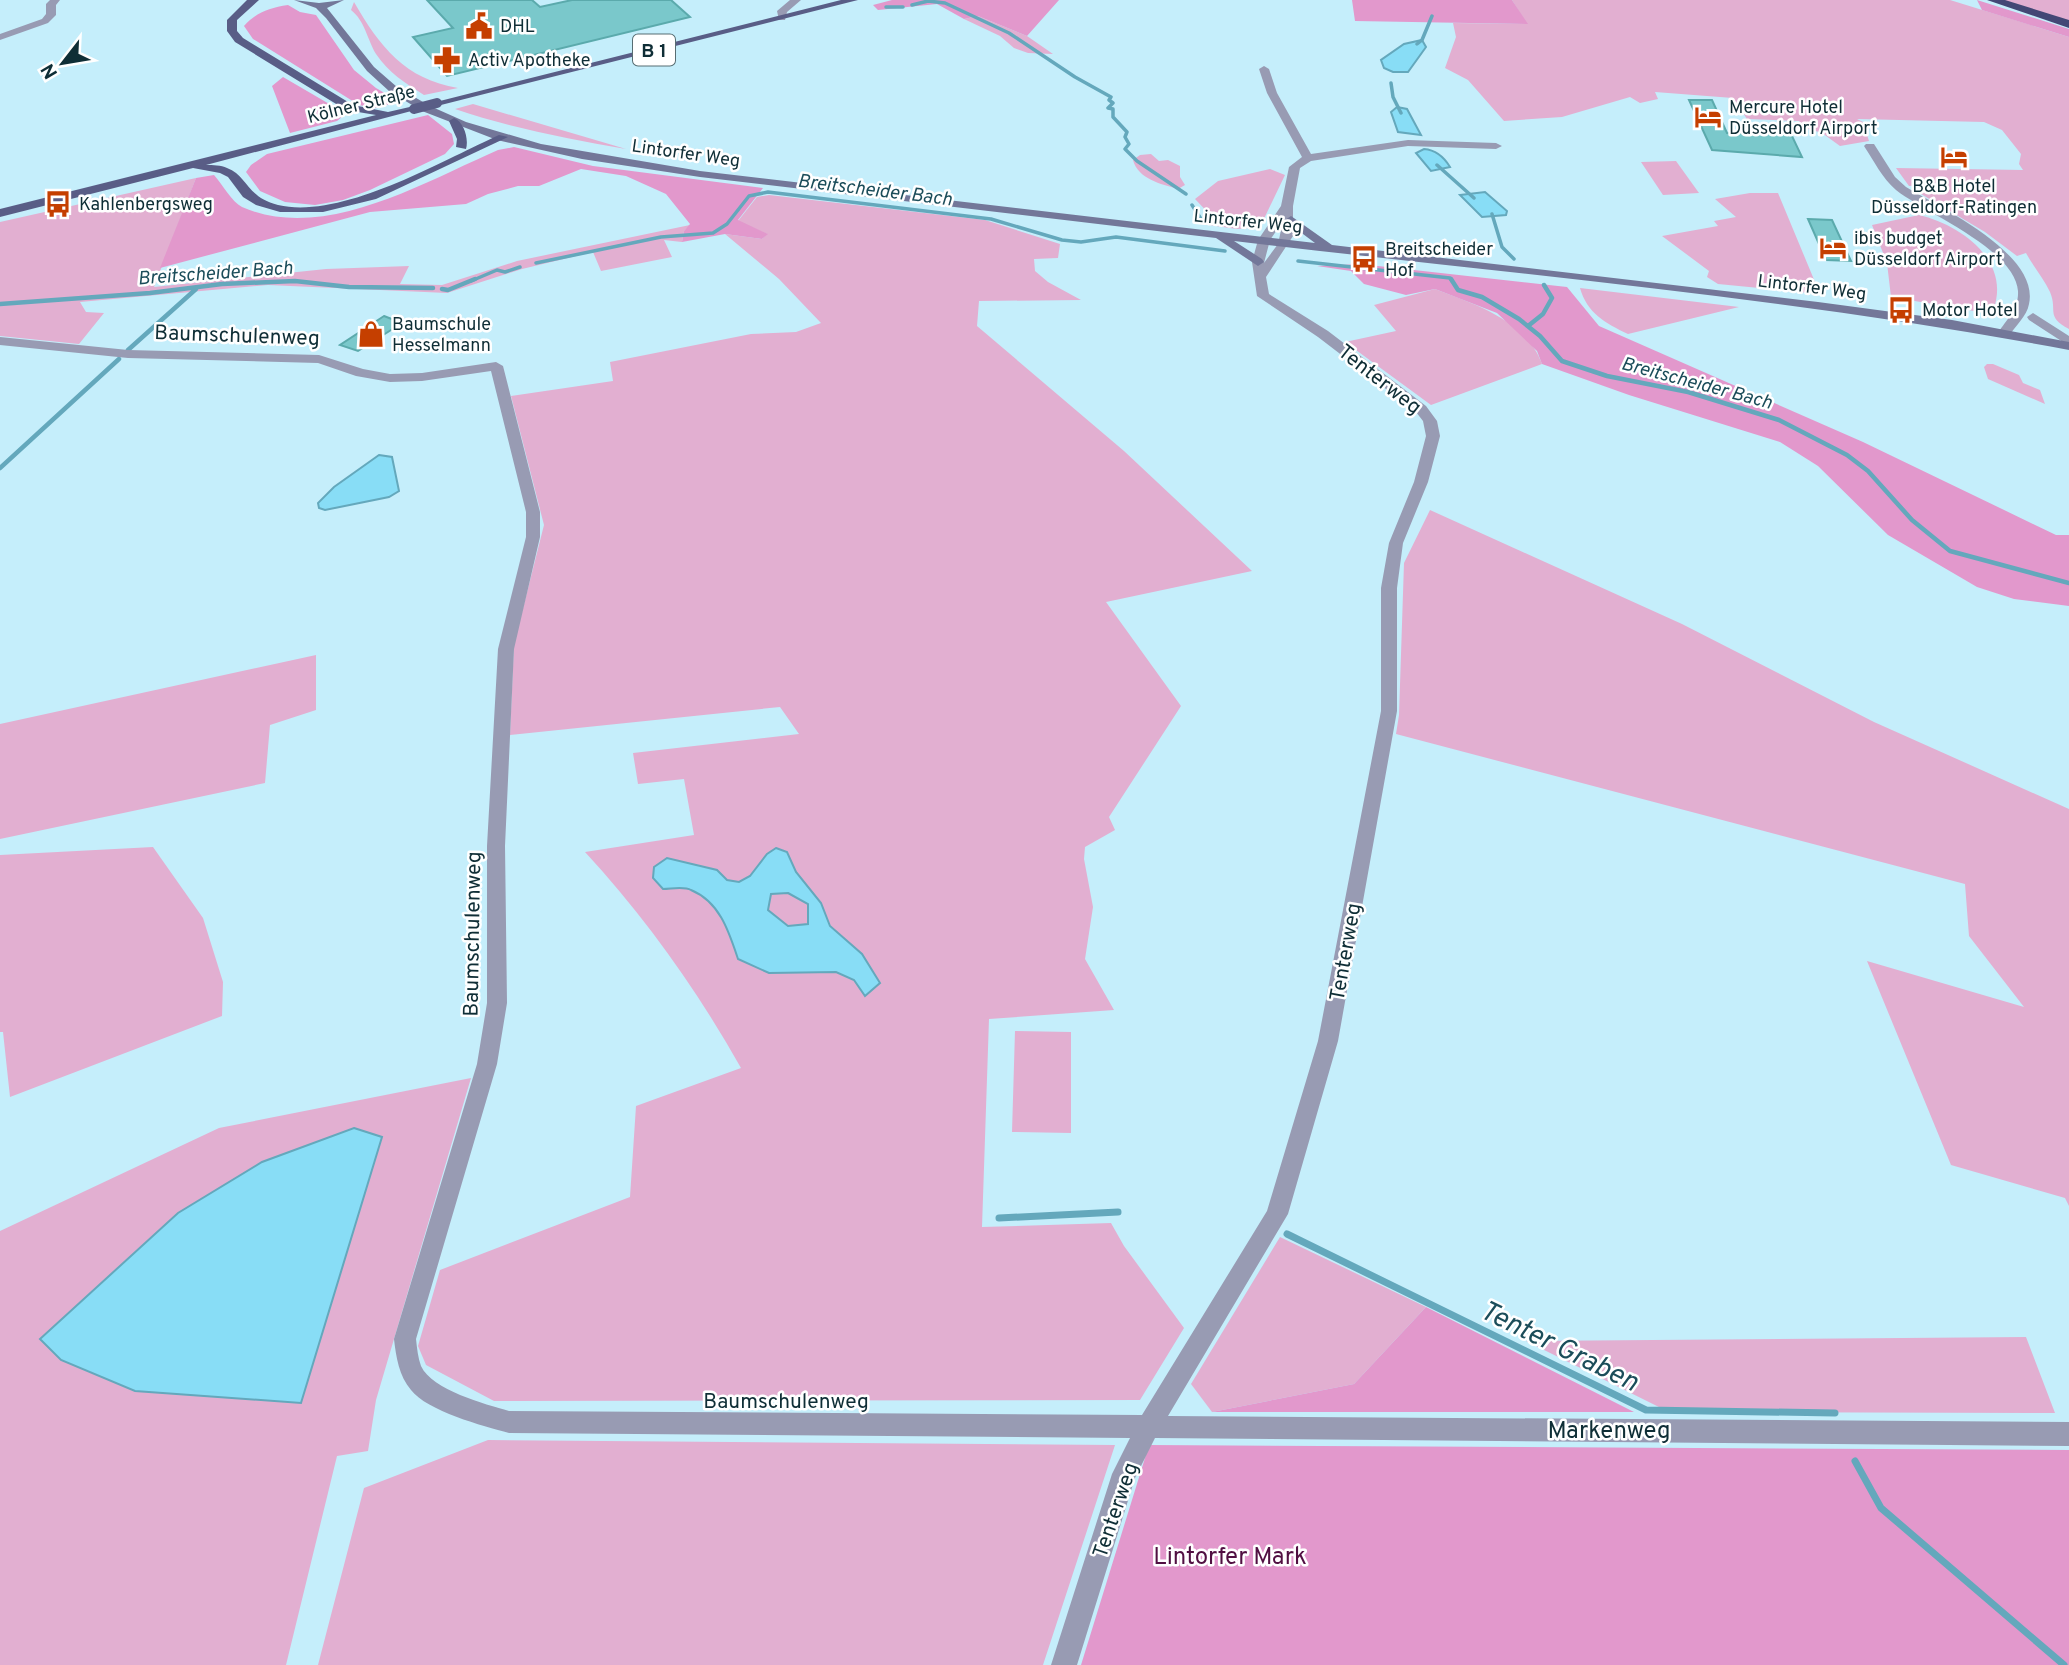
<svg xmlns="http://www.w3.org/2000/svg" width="2069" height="1665" viewBox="0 0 2069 1665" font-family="Overpass,sans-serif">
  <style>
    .green { fill: #e2afd1 }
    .forest { fill: #e298cc }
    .water { fill: #88ddf6; stroke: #64a8bc; stroke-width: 2; fill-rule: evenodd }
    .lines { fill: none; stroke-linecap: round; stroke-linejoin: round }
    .stream-far2 { stroke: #64a8bc; stroke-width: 3.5 }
    .stream-far1 { stroke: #64a8bc; stroke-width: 4.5 }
    .stream { stroke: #64a8bc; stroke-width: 7 }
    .building { fill: #7ac8cb; stroke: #5baaac; stroke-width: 2 }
    .street { fill: #989bb3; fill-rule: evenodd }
    .secondary { fill: #737799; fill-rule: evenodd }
    .primary { fill: #595d86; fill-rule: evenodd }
    .highway { fill: #434775; fill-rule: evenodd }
    .primary-bridge { stroke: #595d86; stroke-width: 10 }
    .labels { text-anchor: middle; stroke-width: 5; stroke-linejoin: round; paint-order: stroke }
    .far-poi-label { font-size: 18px; fill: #0f2e36; stroke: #fff; text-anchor: start }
    .far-street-label { font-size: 18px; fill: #0f2e36; stroke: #fff }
    .shield { fill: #fff; stroke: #576d72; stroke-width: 2 }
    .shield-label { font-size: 19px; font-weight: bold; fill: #0f2e36 }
    .far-water-label { font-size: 19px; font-style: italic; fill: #1b4d5a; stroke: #fff }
    .street-label { font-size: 21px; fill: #0f2e36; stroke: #fff }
    .near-street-label { font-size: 24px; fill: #0f2e36; stroke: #fff }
    .near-park-label { font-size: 24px; fill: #510f42; stroke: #fff }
    .near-water-label { font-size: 28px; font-style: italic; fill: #1b4d5a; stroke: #fff }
  </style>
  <rect width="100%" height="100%" fill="#c5eefb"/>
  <path class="green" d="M 1512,0 L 1950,0 L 2069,37 L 2069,329 C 2045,316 2058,311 2050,292 C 2044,279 2033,266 2026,253 L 2017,256 L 1985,232 L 1916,191 L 1930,190 L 1925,185 L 1909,186 L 1896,168 L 2023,170 L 2019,164 L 2021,154 L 2002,130 L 1984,122 L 1857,119 L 1863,122 L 1869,141 L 1840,146 L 1822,133 L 1802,127 L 1799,121 L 1747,119 L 1733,98 L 1655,92 L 1658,99 L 1640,103 L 1630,97 L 1562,117 L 1504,121 L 1468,80 L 1445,68 L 1456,37 L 1453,23 L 1527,24 Z
    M 1999,0 L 2069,0 L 2069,22 Z
    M 354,2 C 380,47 405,79 458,88 L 424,95 C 405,83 389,73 376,54 C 367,39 365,21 351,10 Z
    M 978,16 L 1027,36 L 1053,54 L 1028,53 L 1014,48 L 1000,36 L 964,19 Z
    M 473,104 L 626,149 C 568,139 511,128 455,109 Z
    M 1151,154 L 1159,161 L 1168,160 L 1180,166 L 1180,177 L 1185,185 L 1178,189 C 1161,184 1138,179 1133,160 L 1140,155 Z
    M 1676,161 L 1699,193 L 1663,195 L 1641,162 Z
    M 1270,169 L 1285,175 L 1260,227 L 1237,229 L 1202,224 L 1216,221 L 1195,199 L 1218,181 Z
    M 196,178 L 154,287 L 326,269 L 409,266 L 400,284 L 442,285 L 517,261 L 690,225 L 684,231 L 682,242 L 664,240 L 672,257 L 601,271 L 593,252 L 522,269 L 447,293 L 268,285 L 80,302 L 86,312 L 104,313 L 79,344 L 0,336 L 0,222 Z
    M 1750,193 L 1778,193 L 1820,294 L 1718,284 L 1707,277 L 1709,271 L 1662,236 L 1718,226 L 1714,221 L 1736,217 L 1715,199 Z
    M 769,195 L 985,220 L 1060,244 L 1058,258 L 1034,259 L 1035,271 L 1048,282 L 1081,300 L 979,301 L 977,326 L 1124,451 L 1252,571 L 1106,602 L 1181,706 L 1109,817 L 1115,830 L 1085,847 L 1084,859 L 1093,907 L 1085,959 L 1114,1010 L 989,1019 L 982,1227 L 1111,1223 L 1124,1246 L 1184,1328 L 1140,1400 L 494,1401 L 426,1365 L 418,1346 L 440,1270 L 630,1197 L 636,1106 L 741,1068 C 697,990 646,918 585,852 L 694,835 L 684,779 L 638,784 L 633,753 L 799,734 L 780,707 L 510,735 L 514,644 L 544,525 L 511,396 L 613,381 L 610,362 L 751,334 L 796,332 L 821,323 L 779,279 L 725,234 L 762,239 L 767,234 L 738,221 L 757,197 Z
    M 1919,215 C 1961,225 2010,260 1994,308 L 1980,312 L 1891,297 L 1887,263 L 1872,225 Z
    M 1580,288 L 1739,307 L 1628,334 C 1605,323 1587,313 1580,288 Z
    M 1435,289 C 1474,304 1526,320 1542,364 L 1431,405 L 1345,342 L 1396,331 L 1374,305 Z
    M 1987,364 L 1993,364 L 2019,375 L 2023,383 L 2040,390 L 2045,404 L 1988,379 L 1984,367 Z
    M 1430,510 L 1682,624 L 1874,722 L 2069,809 L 2069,1206 L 2065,1198 L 1951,1165 L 1867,961 L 2024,1007 L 1969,936 L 1965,884 L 1396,734 L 1399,715 L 1404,563 Z
    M 316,655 L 316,710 L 270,725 L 265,783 L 0,839 L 0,724 Z
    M 153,847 L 203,918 L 223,982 L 222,1016 L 10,1097 L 3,1032 L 0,1032 L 0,855 Z
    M 1015,1031 L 1071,1032 L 1071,1133 L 1012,1132 Z
    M 471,1078 L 376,1400 L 368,1451 L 337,1456 L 286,1665 L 0,1665 L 0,1231 L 219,1128 Z
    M 1280,1237 L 1426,1307 L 1354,1384 L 1212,1412 L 1191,1384 Z
    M 2026,1337 L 2055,1413 L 1669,1412 L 1526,1341 Z
    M 488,1440 L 1115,1445 L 1043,1665 L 318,1665 L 364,1488 Z"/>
  <path class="forest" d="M 892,0 L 1059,0 L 1027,36 L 978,16 L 964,19 L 937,4 L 878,10 L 873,5 Z
    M 1352,0 L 1512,0 L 1528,24 L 1355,21 Z
    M 1977,0 L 2069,29 L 2069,37 L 1982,10 Z
    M 288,5 L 300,12 L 316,15 L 354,70 L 376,88 L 400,102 L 374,108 L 359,105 L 253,39 L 244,26 C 257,12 269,8 288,5 Z
    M 283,77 L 343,112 L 343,116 L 337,121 L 290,133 L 272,86 Z
    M 428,115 L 452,134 L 454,144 L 445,154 L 370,190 L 343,200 L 315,205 L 285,202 L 260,191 L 246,172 L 251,165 L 267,154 Z
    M 514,147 L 593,166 L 763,188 L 738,220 L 768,234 L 762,239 L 725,234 L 682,242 L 684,231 L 690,224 L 666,194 L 626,176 L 581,169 L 539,186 L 518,186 L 488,194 L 466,204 L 370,212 L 160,268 L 196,178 L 214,175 C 222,184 232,202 242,207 C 324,243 424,182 498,150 Z
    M 1360,264 L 1567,287 L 1599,326 L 1863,442 L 2056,535 L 2069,535 L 2069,606 L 2014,599 L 1977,587 L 1888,535 L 1818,466 L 1780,442 L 1629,395 L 1542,364 L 1537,351 L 1497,313 L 1435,289 L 1406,295 L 1364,284 L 1351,271 L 1317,266 Z
    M 1426,1307 L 1634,1412 L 1212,1412 L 1354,1384 Z
    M 1149,1445 L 2069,1450 L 2069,1665 L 1081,1665 Z"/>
  <path class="water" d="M 1422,40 L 1426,47 L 1408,72 L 1393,72 L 1384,68 L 1381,60 L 1404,44 Z
    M 1397,107 L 1407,109 L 1421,135 L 1398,132 L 1391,112 Z
    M 1424,149 C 1436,150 1444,157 1450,167 L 1431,171 L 1416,153 Z
    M 1485,192 L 1507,211 L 1506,215 L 1482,217 L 1460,195 Z
    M 379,455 L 392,457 L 399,491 L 389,497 L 325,510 L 319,508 L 318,503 L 334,487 Z
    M 776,848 L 787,852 L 796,872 L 821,903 L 830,926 L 862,954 L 880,983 L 865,996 L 854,980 L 836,972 L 769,973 L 738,959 C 729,932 720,902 691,890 C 684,886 671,889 663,889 L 653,878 L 654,867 L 667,858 L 717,870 L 727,880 L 739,882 L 750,876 L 767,854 ZM 788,893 L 808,904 L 808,924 L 788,926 L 768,910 L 771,894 Z
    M 354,1128 L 382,1137 L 301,1403 L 135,1391 L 61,1360 L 40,1339 L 178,1213 L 262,1162 Z"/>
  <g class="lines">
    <path class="stream-far2" d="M 912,5 L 928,1 L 945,3 L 1009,33 L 1075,77 L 1111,97 L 1109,100 L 1113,103 L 1108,108 L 1113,109 L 1113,117 L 1127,132 L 1125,137 L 1129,144 L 1125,149 L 1137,161 L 1186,194
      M 886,7 L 903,7
      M 1417,44 L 1422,40 L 1432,16
      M 1391,83 L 1393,97 L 1401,113
      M 1437,165 L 1474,198
      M 1192,205 L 1201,219
      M 1492,214 L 1502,247 L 1514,259
      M 1298,261 L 1450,278 L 1452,281
      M 536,263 L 661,237 L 713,233 L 727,224 L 749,196 L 768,192 L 991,219 L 1062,240 L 1081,242 L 1116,237 L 1225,251
      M 471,281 L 497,270 L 505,272 L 520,267"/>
    <path class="stream-far1" d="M 1451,279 L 1458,290 L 1482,297 L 1519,319 L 1540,336 L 1562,361 L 1607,376 L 1688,392 L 1779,420 L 1847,455 L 1868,471 L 1912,520 L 1950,551 L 2069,583
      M 442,289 L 448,290 L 475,279
      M 0,304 L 150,293 L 222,284 L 295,281 L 349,287 L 433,288
      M 1528,326 L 1543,314 L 1552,298 L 1544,285
      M 128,350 L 196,289
      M 0,468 L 119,359"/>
    <path class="stream" d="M 999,1218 L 1118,1212
      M 1287,1234 L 1646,1410 L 1835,1413
      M 1855,1461 L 1881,1508 L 2064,1665"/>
  </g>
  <path class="building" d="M 427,0 L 532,0 L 540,7 L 572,0 L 671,0 L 690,17 L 447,76 L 413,37 L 453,28 Z
    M 1689,100 L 1712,100 L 1727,133 L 1791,134 L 1802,157 L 1712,150 Z
    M 1808,219 L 1832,220 L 1851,261 L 1826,260 Z
    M 384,316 L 402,323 L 358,351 L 340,345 Z"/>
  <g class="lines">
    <path class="street" d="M 50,0 L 60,0 L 56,5 L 56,15 L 48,23 L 0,40 L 0,34 L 42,19 L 46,14 L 46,4 Z
      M 790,0 L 801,0 L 787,12 L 785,20 L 779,20 L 777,11 Z
      M 1264,66 L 1269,69 L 1277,93 L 1311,154 L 1408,140 L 1496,143 L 1502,146 L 1496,149 L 1408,146 L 1311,161 L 1300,168 L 1293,206 L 1293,236 L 1266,277 L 1269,294 L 1328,331 L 1426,406 L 1437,421 L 1440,436 L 1428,482 L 1403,543 L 1397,588 L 1397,711 L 1338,1041 L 1288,1214 L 1168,1416 L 2069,1422 L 2069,1446 L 1155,1438 L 1135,1478 L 1077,1665 L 1051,1665 L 1112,1474 L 1130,1438 L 509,1433 C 483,1426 427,1411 411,1390 C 399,1376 396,1357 394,1339 L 477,1064 L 487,1003 L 487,846 L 498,649 L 526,537 L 526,512 L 491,371 L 422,381 L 390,382 L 356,376 L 318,363 L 128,358 L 0,345 L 0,337 L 128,350 L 319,355 L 363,369 L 390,374 L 422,373 L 496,362 L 503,366 L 540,512 L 540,537 L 514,649 L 505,846 L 507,1003 L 497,1064 L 416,1339 C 417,1348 418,1358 421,1366 C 432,1390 485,1404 509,1411 L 1142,1415 L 1267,1211 L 1318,1041 L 1381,711 L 1381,588 L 1389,543 L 1414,482 L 1426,436 L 1423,421 L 1416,412 L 1318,337 L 1257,296 L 1252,262 L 1258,240 L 1281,206 L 1289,167 L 1302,157 L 1267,93 L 1259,69 ZM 1283,221 L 1278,244 L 1264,263 L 1270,240 Z
      M 1866,144 L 1874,144 L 1895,177 L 1906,187 C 1941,208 2040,254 2029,304 C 2027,316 2015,326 2009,336 L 1999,336 L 1998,333 C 2007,319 2019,309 2018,291 C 2015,249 1925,213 1896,190 C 1882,178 1874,161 1864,146 Z
      M 2033,313 L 2069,336 L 2069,346 L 2029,320 L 2027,317 Z"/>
    <path class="secondary" d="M 294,0 L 319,3 L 344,0 L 327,8 L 374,67 L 397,87 L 430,106 L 466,122 L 541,144 L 700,171 L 1315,243 L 1287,222 L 1285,220 L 1291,216 L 1332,245 L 1818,302 L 1952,320 L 2069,342 L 2069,350 C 1794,298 1513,274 1234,241 L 1262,259 L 1264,262 L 1258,266 L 1216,238 L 700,177 L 582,159 L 497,140 L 422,111 L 389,91 L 367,71 L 326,18 L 316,8 Z"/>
    <path class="primary" d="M 247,0 L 259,0 L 237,20 L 237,31 L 243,38 L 353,105 L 388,112 L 414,106 L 419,109 L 206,165 C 213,165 221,165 227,168 C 248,176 246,197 278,205 C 342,220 441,161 499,135 L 508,137 L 376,199 L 323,212 L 280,212 L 256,205 L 243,197 L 228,177 L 220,173 L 193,168 L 0,217 L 0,209 L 376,115 L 346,110 L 235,42 L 227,31 L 227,20 Z
      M 841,0 L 858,0 L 437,106 L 432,103 Z
      M 454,118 C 464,122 469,139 466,149 L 456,147 L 457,139 L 449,121 Z"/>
    <path class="highway" d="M 1987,0 L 2005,0 L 2069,20 L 2069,28 Z"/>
    <path class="primary-bridge" d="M 414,109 L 437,103"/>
  </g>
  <defs>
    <symbol id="civic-bare" viewBox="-9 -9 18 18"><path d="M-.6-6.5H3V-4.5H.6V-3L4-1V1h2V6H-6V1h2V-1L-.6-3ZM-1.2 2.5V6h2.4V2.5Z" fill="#c53f00" stroke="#fff" stroke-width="2.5" paint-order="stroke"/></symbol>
    <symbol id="pharmacy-bare" viewBox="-9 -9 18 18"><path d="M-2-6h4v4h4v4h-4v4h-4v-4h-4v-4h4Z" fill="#c53f00" stroke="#fff" stroke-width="2.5" paint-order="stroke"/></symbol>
    <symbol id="hotel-bare" viewBox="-9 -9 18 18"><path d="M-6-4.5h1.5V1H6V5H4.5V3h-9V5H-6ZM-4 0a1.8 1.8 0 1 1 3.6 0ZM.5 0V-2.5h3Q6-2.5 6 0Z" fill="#c53f00" stroke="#fff" stroke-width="2.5" paint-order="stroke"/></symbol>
    <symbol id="bus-bare" viewBox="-9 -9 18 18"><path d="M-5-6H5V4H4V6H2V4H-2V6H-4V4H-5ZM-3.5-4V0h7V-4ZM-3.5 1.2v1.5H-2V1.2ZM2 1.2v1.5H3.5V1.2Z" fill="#c53f00" stroke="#fff" stroke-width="2.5" paint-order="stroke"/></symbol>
    <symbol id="shop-bare" viewBox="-9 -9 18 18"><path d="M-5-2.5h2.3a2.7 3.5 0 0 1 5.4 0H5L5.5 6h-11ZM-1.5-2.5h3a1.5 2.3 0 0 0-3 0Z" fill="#c53f00" stroke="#fff" stroke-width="2.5" paint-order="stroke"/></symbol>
  </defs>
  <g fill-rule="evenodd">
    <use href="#civic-bare" x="460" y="7" width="38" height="38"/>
    <use href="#pharmacy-bare" x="428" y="41" width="38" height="38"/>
    <use href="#hotel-bare" x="1689" y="98" width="38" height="38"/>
    <use href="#hotel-bare" x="1935" y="138" width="38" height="38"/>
    <use href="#bus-bare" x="39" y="185" width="38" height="38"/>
    <use href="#hotel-bare" x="1814" y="229" width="38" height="38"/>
    <use href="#bus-bare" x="1345" y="240" width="38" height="38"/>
    <use href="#bus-bare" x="1882" y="291" width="38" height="38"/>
    <use href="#shop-bare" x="352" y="315" width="38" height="38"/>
  </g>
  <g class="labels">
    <g class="far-poi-label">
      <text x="500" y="32">DHL</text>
      <text x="468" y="66">Activ Apotheke</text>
      <text x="1729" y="113">Mercure Hotel<tspan x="1729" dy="21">Düsseldorf Airport</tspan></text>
      <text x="1954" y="192" text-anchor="middle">B&amp;B Hotel<tspan x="1954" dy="21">Düsseldorf-Ratingen</tspan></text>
      <text x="79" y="210">Kahlenbergsweg</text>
      <text x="1854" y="244">ibis budget<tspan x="1854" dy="21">Düsseldorf Airport</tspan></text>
      <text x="1385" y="255">Breitscheider<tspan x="1385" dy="21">Hof</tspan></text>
      <text x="1922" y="316">Motor Hotel</text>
      <text x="392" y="330">Baumschule<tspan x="392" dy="21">Hesselmann</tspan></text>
    </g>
    <g class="far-street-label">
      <text transform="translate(361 104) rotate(-14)" y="6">Kölner Straße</text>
      <text transform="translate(686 153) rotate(8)" y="6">Lintorfer Weg</text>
      <text transform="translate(1248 221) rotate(6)" y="6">Lintorfer Weg</text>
      <text transform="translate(1812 287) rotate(7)" y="6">Lintorfer Weg</text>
    </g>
    <rect class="shield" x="633" y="34.5" width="42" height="31" rx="5"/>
    <g class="shield-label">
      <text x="654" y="57">B 1</text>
    </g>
    <g class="far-water-label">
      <text transform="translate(875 189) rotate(7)" y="7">Breitscheider Bach</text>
      <text transform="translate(215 272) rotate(-4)" y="7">Breitscheider Bach</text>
      <text transform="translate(1697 382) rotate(15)" y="7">Breitscheider Bach</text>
    </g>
    <g class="street-label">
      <text transform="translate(237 335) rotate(2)" y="7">Baumschulenweg</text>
      <text transform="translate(1380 379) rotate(38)" y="7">Tenterweg</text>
      <text transform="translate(472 934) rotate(-89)" y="7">Baumschulenweg</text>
      <text transform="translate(1345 952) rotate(-80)" y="7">Tenterweg</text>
      <text x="786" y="1408">Baumschulenweg</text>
      <text transform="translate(1115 1510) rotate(-71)" y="7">Tenterweg</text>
    </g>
    <g class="near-street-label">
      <text x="1609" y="1438">Markenweg</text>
    </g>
    <g class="near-park-label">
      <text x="1230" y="1564">Lintorfer Mark</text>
    </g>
    <g class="near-water-label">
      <text transform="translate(1560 1345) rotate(26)" y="10">Tenter Graben</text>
    </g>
  </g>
  <g transform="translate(63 63) rotate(239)" stroke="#ffffff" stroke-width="5" paint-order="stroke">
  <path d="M0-5L12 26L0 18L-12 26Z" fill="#0f2e36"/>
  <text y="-10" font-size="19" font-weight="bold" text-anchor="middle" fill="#0f2e36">N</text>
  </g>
</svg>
